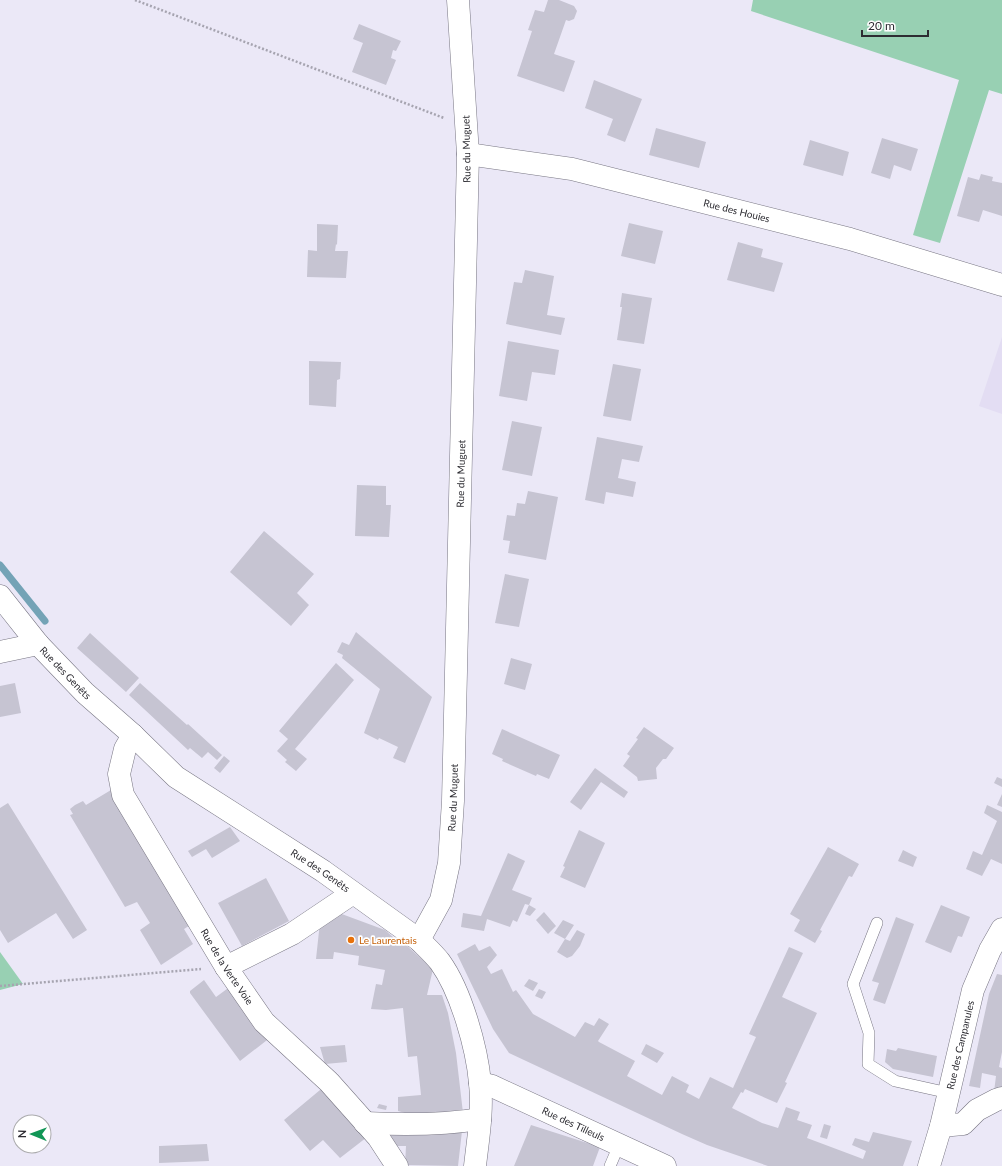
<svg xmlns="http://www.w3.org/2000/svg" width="1002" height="1166" viewBox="0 0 1002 1166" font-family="Lato,sans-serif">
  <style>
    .education { fill: #e3ddf3 }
    .grass { fill: #98d0b3 }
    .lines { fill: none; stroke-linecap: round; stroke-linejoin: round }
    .stream { stroke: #74a3b6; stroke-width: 7 }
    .building { fill: #c6c4d2 }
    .lane-casing { stroke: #787683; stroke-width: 12 }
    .street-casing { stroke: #787683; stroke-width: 23 }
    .secondary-casing { stroke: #787683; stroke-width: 23 }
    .path { stroke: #a6a4b0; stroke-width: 2.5; stroke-dasharray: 2 2; stroke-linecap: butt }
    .lane { stroke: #fff; stroke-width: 11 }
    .street { stroke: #fff; stroke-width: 22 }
    .secondary { stroke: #fff; stroke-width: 22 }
    .food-dot { fill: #e8710a; stroke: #fff; stroke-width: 1.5 }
    .labels { text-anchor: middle; stroke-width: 3.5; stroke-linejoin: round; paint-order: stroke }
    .street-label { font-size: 10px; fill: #2d2c32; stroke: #fff }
    .food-label { font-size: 10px; fill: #c56008; stroke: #fff; text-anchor: start }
  </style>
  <rect width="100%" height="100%" fill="#ebe8f7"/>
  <path class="education" d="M 1002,337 L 1002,414 L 979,406 Z"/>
  <path class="grass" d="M 753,0 L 1002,0 L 1002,94 L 989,90 L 940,243 L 913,235 L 959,80 L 751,11 Z
    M 0,952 L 23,984 L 0,990 Z"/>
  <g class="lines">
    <path class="stream" d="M 0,565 L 45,621"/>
  </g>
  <path class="building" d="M 548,0 L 559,0 L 574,6 L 577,11 L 574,19 L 569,21 L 566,20 L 554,54 L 575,61 L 564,92 L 517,76 L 532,31 L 528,30 L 535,10 L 544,12 Z
    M 359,24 L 401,41 L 396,51 L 393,50 L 391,58 L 396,60 L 386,85 L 352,72 L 363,43 L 353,39 Z
    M 594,80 L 642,99 L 625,142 L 607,135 L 613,119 L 585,108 Z
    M 656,128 L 706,142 L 699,168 L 649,155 Z
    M 882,138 L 918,149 L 911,171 L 894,165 L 890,179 L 871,173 Z
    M 810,140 L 849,152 L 843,176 L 803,165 Z
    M 981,174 L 993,177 L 992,181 L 1002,183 L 1002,216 L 983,210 L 979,222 L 957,216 L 968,177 L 979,180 Z
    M 629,223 L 663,231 L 655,264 L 621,256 Z
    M 317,224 L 338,225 L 337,245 L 336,244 L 335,251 L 348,251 L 346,278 L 307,277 L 308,250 L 317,251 Z
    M 738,242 L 763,249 L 761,257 L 783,263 L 774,292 L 727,280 Z
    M 525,270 L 554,276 L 547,315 L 565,318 L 561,335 L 506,324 L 514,282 L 522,283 Z
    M 622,293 L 652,298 L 644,344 L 617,340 L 622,307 L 620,307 Z
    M 508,341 L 559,350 L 555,375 L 532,372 L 527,401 L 499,396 Z
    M 309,361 L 341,362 L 340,379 L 337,380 L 336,407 L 309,405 Z
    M 613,364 L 641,369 L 631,421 L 603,416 Z
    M 512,421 L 542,427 L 532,476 L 502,470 Z
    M 597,437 L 643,446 L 639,462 L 622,459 L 618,478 L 636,482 L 633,497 L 606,492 L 604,504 L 585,500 Z
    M 357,485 L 386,486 L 386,505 L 391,505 L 389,537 L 355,536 Z
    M 528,491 L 558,497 L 546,560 L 508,553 L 510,541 L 503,540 L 507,515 L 515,516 L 517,503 L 525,504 Z
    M 264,531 L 314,574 L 297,593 L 309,605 L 291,626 L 230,572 Z
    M 505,574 L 529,579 L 519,627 L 495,623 Z
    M 356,632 L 432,697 L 405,763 L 393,758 L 398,747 L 379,738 L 378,740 L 364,733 L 380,689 L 342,658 L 343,655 L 337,652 L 342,642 L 349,645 Z
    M 90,633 L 139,678 L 126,692 L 77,648 Z
    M 511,658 L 532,664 L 525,690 L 504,684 Z
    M 336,663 L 354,680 L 295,749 L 307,759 L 296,771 L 285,762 L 287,760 L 277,751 L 288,739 L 279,731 Z
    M 15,683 L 21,713 L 0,717 L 0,686 Z
    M 140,683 L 187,725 L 188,724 L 222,755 L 217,760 L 208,752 L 202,758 L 190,748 L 188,750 L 129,695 Z
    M 644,727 L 674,748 L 666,759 L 663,759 L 656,768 L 657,779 L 638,781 L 637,777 L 623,766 L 630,756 L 627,754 L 638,739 L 636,738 Z
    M 502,729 L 560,755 L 549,779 L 537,774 L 536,776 L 502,761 L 503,759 L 492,754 Z
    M 224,756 L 230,761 L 220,773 L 214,768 Z
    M 595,768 L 628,792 L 624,798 L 601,782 L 581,810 L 570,802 Z
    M 997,777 L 1002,779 L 1002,787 L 994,783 Z
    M 111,790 L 192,924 L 184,929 L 193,944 L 161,965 L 140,930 L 150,923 L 137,902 L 125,907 L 70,815 L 73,814 L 70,809 L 75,805 L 83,801 L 86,805 Z
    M 1002,794 L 1002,807 L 997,805 Z
    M 8,803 L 87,930 L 73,939 L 56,913 L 8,943 L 0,930 L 0,808 Z
    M 987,805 L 1002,812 L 1002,864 L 991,859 L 982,876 L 966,869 L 973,851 L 982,855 L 997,821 L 984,813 Z
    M 230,827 L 240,841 L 212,858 L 206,849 L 192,857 L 188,851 Z
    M 579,830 L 605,843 L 585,888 L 560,877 L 565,867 L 563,866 Z
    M 828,847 L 859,864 L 852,877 L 849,876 L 820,930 L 822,931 L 815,943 L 794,931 L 800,920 L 790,914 Z
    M 903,850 L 917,857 L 913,867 L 898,861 Z
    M 508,853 L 525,861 L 512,890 L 532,898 L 529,905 L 525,904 L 517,922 L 513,920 L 510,927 L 487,919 L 484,931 L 461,927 L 463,913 L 481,916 Z
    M 266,878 L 289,921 L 242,946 L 218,903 Z
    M 529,905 L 536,909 L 530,916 L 525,914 Z
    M 941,905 L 970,917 L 962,937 L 958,936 L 951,953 L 925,942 Z
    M 544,912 L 556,926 L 548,934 L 536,920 Z
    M 339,913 L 385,930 L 394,938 L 393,941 L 406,945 L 433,969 L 427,995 L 442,995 L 448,1013 L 456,1053 L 463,1113 L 423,1118 L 398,1111 L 398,1097 L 421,1095 L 417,1056 L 408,1057 L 403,1008 L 386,1010 L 371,1009 L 376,984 L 382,985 L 385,970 L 358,965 L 359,956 L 334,952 L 333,959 L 316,959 L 320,922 Z
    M 896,917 L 914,924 L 885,1004 L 873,1000 L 879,983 L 872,981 Z
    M 563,920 L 574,925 L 565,939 L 554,933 Z
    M 577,930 L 585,934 L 580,946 L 572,956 L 567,958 L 557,952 L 565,939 L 570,941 Z
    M 475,944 L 479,951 L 490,946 L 497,955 L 487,967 L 491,974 L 502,969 L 513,992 L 516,990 L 533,1014 L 575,1037 L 585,1022 L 594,1026 L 599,1018 L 609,1024 L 598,1041 L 599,1042 L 635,1061 L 627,1076 L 662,1095 L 672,1076 L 689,1085 L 686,1092 L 699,1099 L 710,1077 L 733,1088 L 756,1037 L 749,1034 L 789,947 L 803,953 L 782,997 L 817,1013 L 785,1082 L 787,1083 L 777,1103 L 745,1089 L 743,1093 L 741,1092 L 732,1108 L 762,1123 L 778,1128 L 786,1107 L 800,1112 L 797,1120 L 812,1125 L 807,1138 L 863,1159 L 866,1151 L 852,1145 L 855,1138 L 869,1142 L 873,1132 L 912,1141 L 903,1166 L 768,1166 L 707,1145 L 682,1134 L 509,1053 L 493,1029 L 457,954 Z
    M 997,974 L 1002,975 L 1002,1052 L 999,1067 L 1002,1068 L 1002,1089 L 994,1092 L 996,1076 L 982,1073 L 980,1088 L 969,1086 L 989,994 Z
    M 529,979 L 538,983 L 533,991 L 524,986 Z
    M 204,980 L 216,997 L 231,986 L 271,1037 L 240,1061 L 190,993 L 190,991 Z
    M 539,989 L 546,992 L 542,999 L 535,996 Z
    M 646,1044 L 664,1053 L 657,1063 L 641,1054 Z
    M 345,1045 L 347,1062 L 325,1064 L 320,1047 Z
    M 898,1048 L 937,1056 L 933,1077 L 893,1069 L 885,1062 L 887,1049 L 896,1051 Z
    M 326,1085 L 371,1134 L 340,1158 L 323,1140 L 310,1151 L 284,1120 Z
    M 379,1104 L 387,1106 L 386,1110 L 377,1108 Z
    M 824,1124 L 831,1126 L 827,1139 L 820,1137 Z
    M 531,1125 L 600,1147 L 593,1166 L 514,1166 Z
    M 462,1131 L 458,1166 L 405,1165 L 406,1146 L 394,1146 L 390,1132 Z
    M 207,1144 L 209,1161 L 159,1163 L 159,1146 Z"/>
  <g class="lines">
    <defs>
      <path id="lane" d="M 877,923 L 853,984 L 869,1033 L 868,1064 L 895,1081 L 949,1093
        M 610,1166 L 619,1145"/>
      <g id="street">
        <path d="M 0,652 L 38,644"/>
        <path id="s1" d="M 133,735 L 125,749 L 119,774 L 123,795 L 226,967 L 264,1022 L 329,1082 L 378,1137 L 397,1166"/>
        <path id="s2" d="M 419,940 L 441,900 L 449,863 L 453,801 L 468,154 L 458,0"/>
        <path d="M 226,967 L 292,934 L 353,893"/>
        <path d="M 365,1123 C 404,1125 442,1125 480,1119"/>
        <path d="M 941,1126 L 963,1124 L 977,1110 L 996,1100 L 1002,1098"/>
      </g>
      <g id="secondary">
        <path id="s3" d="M 468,154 L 572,169 L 850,239 L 1002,285"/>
        <path id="s4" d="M 0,596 L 38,644 L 85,693 L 133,735 L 176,777 L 323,871 L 419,940 C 426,947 434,954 440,962 C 461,991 477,1048 480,1083 C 483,1111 478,1139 475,1166"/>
        <path id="s5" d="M 480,1083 L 492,1086 L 665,1166"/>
        <path id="s6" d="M 929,1166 L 941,1126 L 973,990 L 990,950 L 1002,929"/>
      </g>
    </defs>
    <use href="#lane" class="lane-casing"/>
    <use href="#street" class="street-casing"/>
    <use href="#secondary" class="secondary-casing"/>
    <path class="path" d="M 135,0 L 444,118
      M 0,986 L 201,969"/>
    <use href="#lane" class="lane"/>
    <use href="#street" class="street"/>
    <use href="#secondary" class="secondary"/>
  </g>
  <circle class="food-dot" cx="351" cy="940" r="4"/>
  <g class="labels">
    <g class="street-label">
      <text transform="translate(466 149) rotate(-91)" y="4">Rue du Muguet</text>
      <text dy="4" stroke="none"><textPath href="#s3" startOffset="275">Rue des Houies</textPath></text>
      <text dy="4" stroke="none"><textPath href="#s2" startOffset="473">Rue du Muguet</textPath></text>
      <text dy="4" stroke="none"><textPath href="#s4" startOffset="101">Rue des Genêts</textPath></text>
      <text dy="4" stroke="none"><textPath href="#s2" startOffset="149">Rue du Muguet</textPath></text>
      <text dy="4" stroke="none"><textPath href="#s4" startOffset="425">Rue des Genêts</textPath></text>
      <text dy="4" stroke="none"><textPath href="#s1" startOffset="264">Rue de la Verte Voie</textPath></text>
      <text dy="4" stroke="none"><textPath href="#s6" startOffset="125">Rue des Campanules</textPath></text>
      <text dy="4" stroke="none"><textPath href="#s5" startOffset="102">Rue des Tilleuls</textPath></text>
    </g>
    <g class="food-label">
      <text x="359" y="944">Le Laurentais</text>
    </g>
  </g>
  <g transform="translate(32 1134) rotate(271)"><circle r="19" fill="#ffffff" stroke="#ababad"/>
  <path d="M0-3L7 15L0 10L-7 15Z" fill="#119656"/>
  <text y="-6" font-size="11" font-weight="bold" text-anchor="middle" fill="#2d2c32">N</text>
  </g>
  <path d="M862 30v6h66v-6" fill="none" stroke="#2d2c32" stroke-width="2"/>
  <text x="868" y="30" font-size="12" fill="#2d2c32" stroke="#ffffff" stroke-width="3" paint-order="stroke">20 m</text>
</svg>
